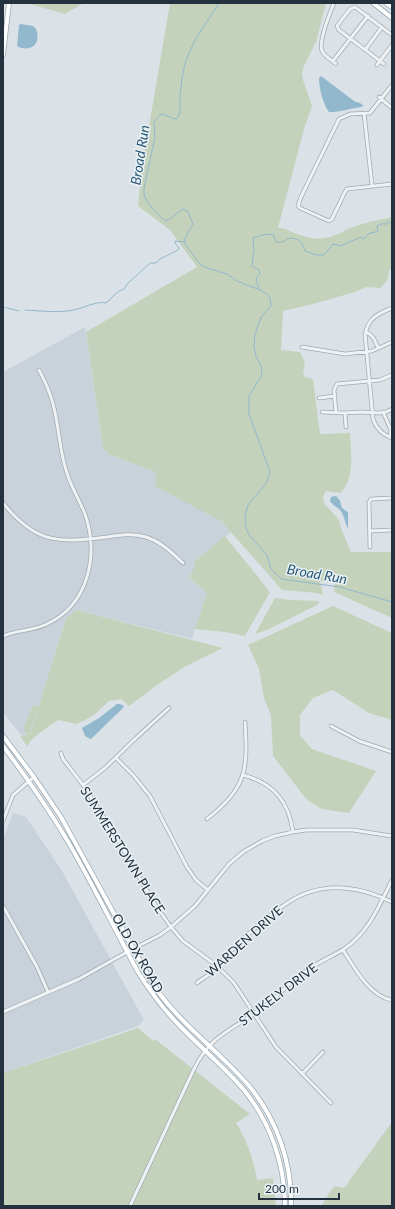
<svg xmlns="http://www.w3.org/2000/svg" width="395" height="1209" viewBox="0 0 395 1209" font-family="Lato,sans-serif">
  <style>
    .built { fill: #c9d2da }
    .green { fill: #c5d2bb }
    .water { fill: #91b8cc }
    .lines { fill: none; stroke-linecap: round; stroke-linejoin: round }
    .stream { stroke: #91b8cc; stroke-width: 1 }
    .minor-casing { stroke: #a0aab1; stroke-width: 4.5 }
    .major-casing { stroke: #99a9b4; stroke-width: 5.5 }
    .minor { stroke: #eef2f5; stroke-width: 3 }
    .major { stroke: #fff; stroke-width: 4 }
    .labels { text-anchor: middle; stroke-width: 3; stroke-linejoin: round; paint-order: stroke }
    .street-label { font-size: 13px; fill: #24323f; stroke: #eaf1f5 }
    .water-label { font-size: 14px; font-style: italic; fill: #2a5a77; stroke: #eaf1f5 }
  </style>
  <rect width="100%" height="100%" fill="#dbe2e7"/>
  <path class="built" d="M 85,327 L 103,448 L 108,454 L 156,472 L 221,521 L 231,532 L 195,561 L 194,568 L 189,577 L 207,593 L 192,639 L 76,610 L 66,619 L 30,734 L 21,735 L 3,712 L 3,372 Z
    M 13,813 L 26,817 L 62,871 L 144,1020 L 138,1026 L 3,1073 L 3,840 Z"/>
  <path class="green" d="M 26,3 L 84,3 L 65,14 Z
    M 170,3 L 326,3 L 316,42 L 304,66 L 302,73 L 303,80 L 312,106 L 304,129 L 278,228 C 285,228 285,229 292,232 C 301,236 314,240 325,238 C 334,237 342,232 350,228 C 364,223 378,220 392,217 L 392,268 L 389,271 L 388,279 L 381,288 L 367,287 L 355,292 L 313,304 L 283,311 L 281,350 L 300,352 L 305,362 L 303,374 L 305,377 L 313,379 L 320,434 L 350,433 C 351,452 355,477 341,493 L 326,491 L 323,496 L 324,503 L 339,520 L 342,531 L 351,552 L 392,552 L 392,618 L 334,592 L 335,582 L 320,581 L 323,595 L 317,593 L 282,590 L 221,521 L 155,486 L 156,472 L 108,454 L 103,448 L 86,332 L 197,267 L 170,230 L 138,206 L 141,173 Z
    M 225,536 L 270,592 L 245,636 L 225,632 L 195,629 L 207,593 L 189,577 L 194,568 L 195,561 Z
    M 275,598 L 290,600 L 319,601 L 319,603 L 315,606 L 267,630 L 255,634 Z
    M 333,606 L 392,633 L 392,720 L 369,713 L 333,690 L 313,698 L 300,715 L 300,735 L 312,749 L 376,771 L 349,813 L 322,809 L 307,800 L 273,756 L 271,716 L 264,698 L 259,669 L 248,645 Z
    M 76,610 L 223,648 L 186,666 L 157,685 L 129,706 L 121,699 L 109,701 L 95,714 L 87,719 L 76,724 L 58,720 L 34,737 L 27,746 L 20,736 L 30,734 L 66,619 Z
    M 33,705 L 38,707 L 29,734 L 25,732 L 24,727 Z
    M 138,1028 L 153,1041 L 155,1039 L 250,1114 L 236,1123 C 247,1141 254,1160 257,1180 L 273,1178 L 276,1206 L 3,1206 L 3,1073 Z
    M 392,1122 L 392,1206 L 321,1206 L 334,1186 L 344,1188 Z"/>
  <path class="water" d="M 21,24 L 33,26 L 36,29 C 41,43 33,52 18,47 L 17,45 L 19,25 Z
    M 321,76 L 354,101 L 362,104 L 363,106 L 361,107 C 352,108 336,113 329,112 C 323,104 319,88 319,78 Z
    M 335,496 L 338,497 L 337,498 L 340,500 C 341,507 342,509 348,512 L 348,529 C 345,524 345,518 342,513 C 339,507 333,506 330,501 L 331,497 Z
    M 117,704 L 120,704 L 124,706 L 122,709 L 92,738 L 90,739 L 85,736 L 82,728 L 99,718 Z"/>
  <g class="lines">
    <path class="stream" d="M 219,3 L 195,40 L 186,60 L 182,78 L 180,96 L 180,113 L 177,118 L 174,119 L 163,114 L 160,115 L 154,122 L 155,137 L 144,188 C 144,188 144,194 144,194 C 145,202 160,218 166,221 C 173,219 176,212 183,209 L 188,212 L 193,224 L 185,238 L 185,244 L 198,262 L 204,267 L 227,274 L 237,281 L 260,290 L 267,294 L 270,298 L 271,306 L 261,317 L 255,334 L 254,346 L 256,356 L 261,366 L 262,375 L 249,396 L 249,414 L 270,472 L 267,482 L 248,505 L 245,516 L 246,528 L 249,535 L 267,555 L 271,569 L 281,579 L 340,587 L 392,602
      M 259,289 C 258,283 253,278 260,274 L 259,270 L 252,266 L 254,249 L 253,238 L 262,235 L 273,234 L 276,242 C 284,243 283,241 290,238 C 302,240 300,240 305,251 L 317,255 L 324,255 L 333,244 L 340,246 L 361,237 L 364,239 L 368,234 L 378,231 L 377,226 L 381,224 L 387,224 L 388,221 L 392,224
      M 3,307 L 19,311
      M 25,310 C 44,311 63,314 81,308 C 87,306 99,301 105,303 L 110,300 L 113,296 L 119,291 L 124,289 L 128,283 L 148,265 L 150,263 L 156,263 L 160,259 L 178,250 L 179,248 L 175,243 L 175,241 L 185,242"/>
    <defs>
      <path id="minor" d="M 334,3 C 330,13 318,41 322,51 C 325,57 332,60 336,64
        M 365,50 L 382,27
        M 333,61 L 368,16
        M 384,64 L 339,30 L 337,26 L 350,9 L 355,7 L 392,35
        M 377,65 L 392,45
        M 392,85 L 370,113 L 350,114 L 339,119 L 301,197 L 298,206 L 300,208 L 329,221 L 332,219 L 345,192 L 347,189 L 392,184
        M 379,97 L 392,108
        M 364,113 L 372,185
        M 392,308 C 378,314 369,317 365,334 L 373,419 C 376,428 383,435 392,438
        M 365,332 C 373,334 375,341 378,348
        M 302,347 L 345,354 L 372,351 L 392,342
        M 319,398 L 335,396
        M 322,412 L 344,413 L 362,412 L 379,413 L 386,412 L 392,409
        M 383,412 L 391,430 L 390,437
        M 336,413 L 334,390 L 337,384 L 380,380 L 392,375
        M 345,413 L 346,427
        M 3,503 C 36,544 58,543 107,537 C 120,535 133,533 146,537 C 162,542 172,553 183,563
        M 370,531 L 392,530
        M 370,547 L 369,502 L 371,499 L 392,498
        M 3,636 C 17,630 33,631 47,624 C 89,604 99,555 85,514 C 79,499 70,485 66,470 C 59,448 59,425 53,404 C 50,392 45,381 39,370
        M 331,726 L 359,741 L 392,752
        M 61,753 L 63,759 L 83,785 L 112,830 L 156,906 L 171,927 L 183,941 L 217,966 L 234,983 L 276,1047 L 331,1103
        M 116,758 L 133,775 L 150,796 L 187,867 L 196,880 L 208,890
        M 243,775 C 273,783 289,801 293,832
        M 83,785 L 105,768 L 136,738 L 169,708
        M 207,819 C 247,787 248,770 245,722
        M 3,821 L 13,795 L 34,777
        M 3,906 L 37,967 L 48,992
        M 343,950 C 354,967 370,997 392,1000
        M 197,983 C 202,978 209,976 214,970 C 229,952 243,938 261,923 C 268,917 275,911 283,906 C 318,880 355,884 392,902
        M 3,1012 L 79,979 L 127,952 L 160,935 L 171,927 L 195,906 L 229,864 L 243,852 L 262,841 L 275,836 L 293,832 L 306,830 L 353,830 L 392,836
        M 302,1074 L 323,1052
        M 130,1206 L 194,1069 C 210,1036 230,1031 258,1011 C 274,1000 287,985 302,974 C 315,963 330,958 344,949 C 369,932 379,906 392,880"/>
      <path id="major" d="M 373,3 L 392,18
        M 386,3 L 392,7
        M 3,55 L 9,3
        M 3,736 L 34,777 L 61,817 L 146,972 C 150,978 153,984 157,990 C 174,1014 197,1034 218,1054 C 229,1065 240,1075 250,1087 C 277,1120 292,1163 291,1206
        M 3,746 C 27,778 50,811 70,845 C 94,887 115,930 138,972 C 150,991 163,1009 179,1025 C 200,1047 224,1067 244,1090 C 270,1122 285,1164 285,1206"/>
    </defs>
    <use href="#minor" class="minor-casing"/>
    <use href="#major" class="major-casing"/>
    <use href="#minor" class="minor"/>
    <use href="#major" class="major"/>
  </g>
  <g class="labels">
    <g class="street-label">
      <text transform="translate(123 850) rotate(58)" y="5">SUMMERSTOWN PLACE</text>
      <text transform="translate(244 941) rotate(-42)" y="5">WARDEN DRIVE</text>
      <text transform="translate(138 953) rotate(60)" y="5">OLD OX ROAD</text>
      <text transform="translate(278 994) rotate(-37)" y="5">STUKELY DRIVE</text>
    </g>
    <g class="water-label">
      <text transform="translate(140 155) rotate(-81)" y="5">Broad Run</text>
      <text transform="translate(317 574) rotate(10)" y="5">Broad Run</text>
    </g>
  </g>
  <rect width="395" height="1209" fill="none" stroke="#24323f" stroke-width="8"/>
  <path d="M259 1193v6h80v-6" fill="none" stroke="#24323f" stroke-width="2"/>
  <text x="265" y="1193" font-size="12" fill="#24323f" stroke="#eaf1f5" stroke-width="3" paint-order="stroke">200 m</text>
</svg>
